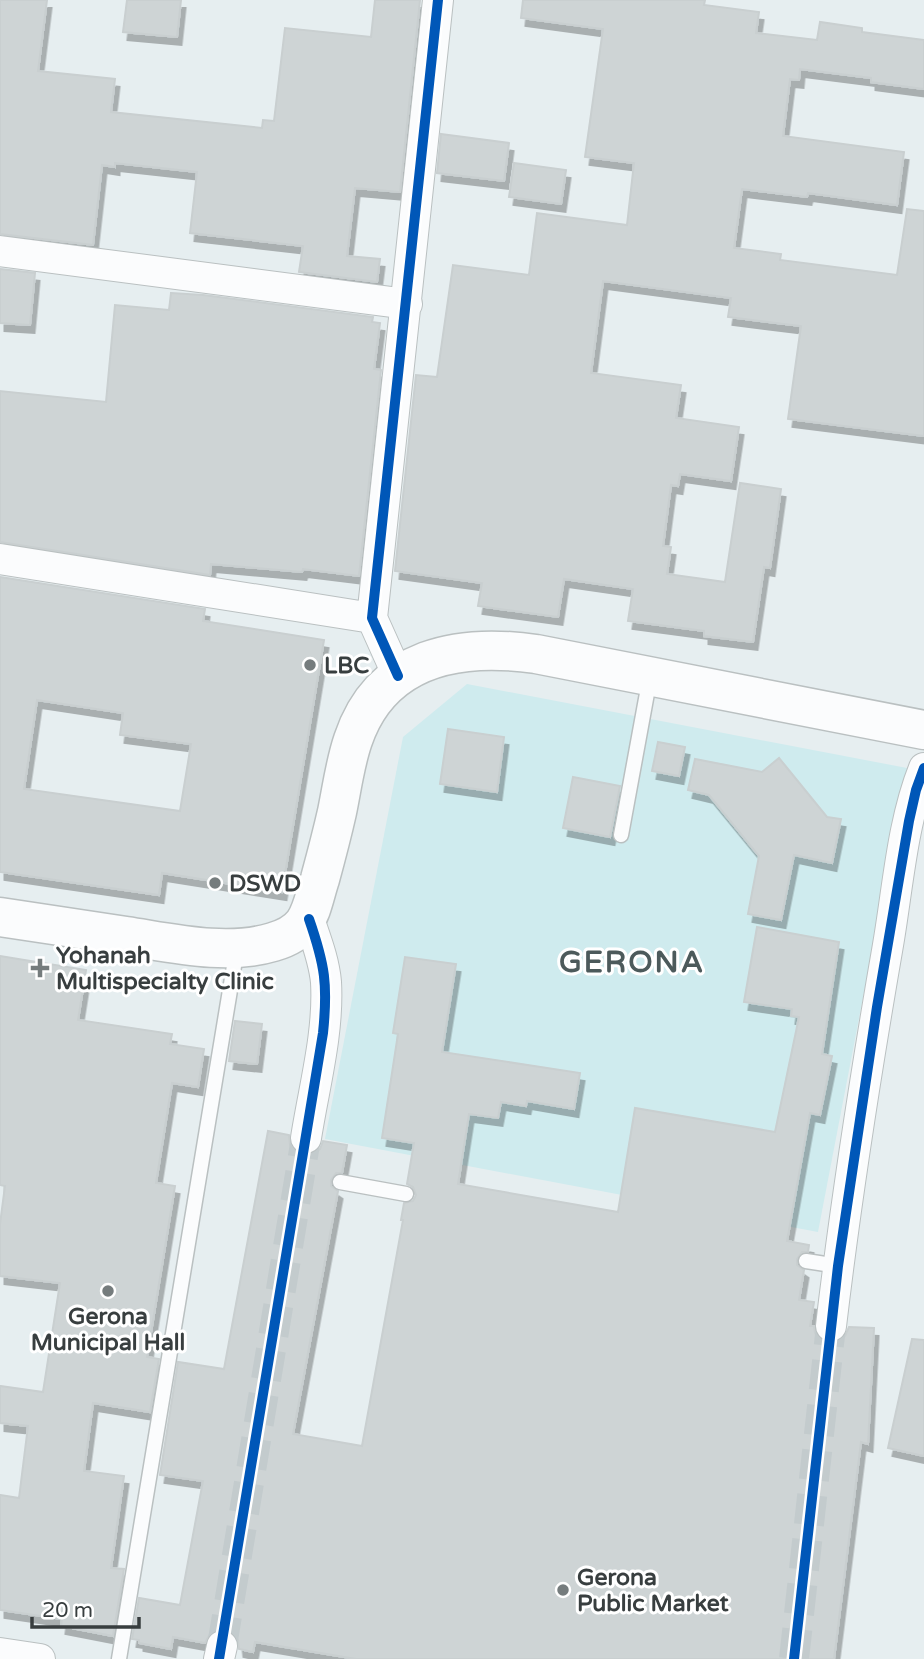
<svg xmlns="http://www.w3.org/2000/svg" width="924" height="1659" viewBox="0 0 924 1659" font-family="'Varela Round',sans-serif">
  <style>
    .green { fill: #cfebee }
    .building { fill: #ced4d5; stroke: #c9cfd0; stroke-width: 2; fill-rule: evenodd; filter: url(#shadow) }
    .lines { fill: none; stroke-linecap: round; stroke-linejoin: round }
    .street-tunnel { stroke: #c3cbcd; stroke-width: 30; stroke-dasharray: 30 15; stroke-linecap: butt }
    .lane-casing { stroke: #bac0c1; stroke-width: 17 }
    .street-casing { stroke: #bac0c1; stroke-width: 32 }
    .secondary-casing { stroke: #bac0c1; stroke-width: 41 }
    .lane { stroke: #fbfcfd; stroke-width: 14 }
    .street { stroke: #fbfcfd; stroke-width: 30 }
    .secondary { stroke: #fbfcfd; stroke-width: 38 }
    .cycleway-casing { stroke: #fff; stroke-width: 15 }
    .cycleway { stroke: #0057b8; stroke-width: 10 }
    .poi-dot { fill: #757c7d; stroke: #fff; stroke-width: 2.5 }
    .labels { text-anchor: middle; stroke-width: 6; stroke-linejoin: round; paint-order: stroke }
    .poi-label { font-size: 23px; font-weight: bold; fill: #383e3f; stroke: #fff; text-anchor: start }
    .district-label { font-size: 30px; font-weight: bold; letter-spacing: 2px; fill: #4c5a5b; stroke: #fff }
  </style>
  <defs>
    <filter id="shadow"><feDropShadow dx="4.5" dy="8" stdDeviation="0" flood-color="#0004"/></filter>
  </defs>
  <rect width="100%" height="100%" fill="#e6eef0"/>
  <path class="green" d="M 467,684 L 907,768 L 818,1232 L 325,1139 L 403,737 Z"/>
  <path class="building" d="M 0,0 L 47,0 L 38,71 L 115,79 L 111,112 L 262,128 L 263,120 L 274,121 L 285,28 L 371,37 L 375,0 L 420,0 L 400,192 L 355,188 L 347,256 L 380,259 L 377,282 L 299,272 L 303,246 L 190,233 L 197,172 L 115,163 L 115,167 L 102,165 L 93,245 L 0,234 Z
    M 127,0 L 181,0 L 177,37 L 123,32 Z
    M 523,0 L 705,0 L 704,5 L 759,12 L 756,33 L 817,40 L 820,22 L 862,28 L 862,32 L 924,40 L 924,89 L 871,82 L 871,78 L 800,69 L 799,80 L 790,79 L 783,136 L 904,152 L 897,205 L 808,193 L 807,197 L 742,189 L 734,248 L 781,254 L 780,260 L 897,275 L 907,209 L 924,211 L 924,436 L 788,419 L 801,326 L 728,317 L 731,298 L 603,281 L 591,373 L 681,385 L 676,418 L 739,427 L 731,481 L 680,474 L 678,486 L 671,485 L 663,546 L 671,547 L 667,574 L 725,582 L 740,483 L 781,489 L 770,568 L 764,567 L 753,642 L 704,636 L 704,631 L 628,621 L 633,589 L 564,579 L 558,617 L 478,606 L 482,583 L 395,571 L 416,375 L 437,377 L 453,265 L 529,275 L 537,213 L 627,225 L 634,163 L 585,157 L 603,29 L 521,18 Z
    M 441,134 L 509,143 L 504,181 L 437,173 Z
    M 514,163 L 566,170 L 561,204 L 509,197 Z
    M 0,269 L 35,273 L 30,325 L 0,323 Z
    M 171,293 L 203,295 L 373,317 L 372,322 L 380,323 L 374,369 L 381,370 L 359,576 L 303,569 L 302,572 L 211,564 L 210,575 L 0,542 L 0,391 L 106,402 L 115,305 L 169,310 Z
    M 0,577 L 205,609 L 203,621 L 324,640 L 282,892 L 162,873 L 159,895 L 0,872 ZM 37,700 L 123,713 L 120,735 L 191,744 L 180,811 L 24,789 Z
    M 448,729 L 504,737 L 497,792 L 440,784 Z
    M 658,742 L 685,747 L 679,776 L 652,771 Z
    M 779,758 L 827,817 L 841,819 L 832,863 L 794,855 L 781,920 L 748,914 L 759,856 L 709,795 L 688,790 L 695,759 L 762,772 Z
    M 573,777 L 620,786 L 610,837 L 563,828 Z
    M 757,927 L 839,942 L 822,1054 L 832,1056 L 820,1115 L 810,1113 L 787,1241 L 809,1245 L 808,1252 L 802,1252 L 797,1259 L 797,1265 L 804,1270 L 799,1300 L 814,1302 L 810,1326 L 814,1326 L 815,1333 L 820,1340 L 828,1343 L 837,1342 L 845,1336 L 849,1327 L 874,1328 L 868,1444 L 861,1442 L 834,1659 L 356,1659 L 255,1642 L 253,1652 L 239,1649 L 238,1640 L 234,1634 L 225,1629 L 218,1629 L 210,1634 L 205,1643 L 173,1637 L 171,1649 L 139,1643 L 139,1640 L 132,1639 L 139,1598 L 180,1605 L 203,1481 L 160,1475 L 178,1362 L 224,1369 L 268,1131 L 289,1135 L 290,1145 L 294,1151 L 302,1155 L 313,1154 L 320,1149 L 323,1141 L 347,1145 L 342,1173 L 336,1173 L 331,1180 L 331,1186 L 338,1191 L 293,1434 L 362,1446 L 403,1220 L 401,1220 L 404,1203 L 413,1201 L 416,1195 L 413,1187 L 407,1184 L 414,1143 L 382,1138 L 398,1034 L 393,1033 L 405,957 L 456,964 L 442,1052 L 580,1073 L 574,1109 L 527,1101 L 526,1106 L 501,1102 L 498,1118 L 469,1114 L 458,1184 L 618,1212 L 635,1108 L 775,1132 L 799,1017 L 791,1016 L 792,1009 L 744,1002 Z
    M 0,956 L 86,970 L 78,1020 L 172,1034 L 170,1044 L 204,1049 L 198,1087 L 172,1083 L 156,1183 L 175,1186 L 147,1357 L 159,1359 L 150,1412 L 93,1403 L 84,1471 L 124,1476 L 111,1568 L 124,1569 L 113,1636 L 61,1626 L 62,1619 L 0,1610 L 0,1495 L 19,1498 L 28,1426 L 0,1423 L 0,1386 L 43,1392 L 60,1283 L 0,1276 L 0,1224 L 5,1186 L 0,1185 Z
    M 235,1021 L 262,1024 L 257,1064 L 229,1061 Z
    M 912,1339 L 924,1340 L 924,1456 L 888,1448 Z"/>
  <g class="lines">
    <path class="street-tunnel" d="M 222,1646 L 306,1138
      M 794,1659 L 831,1326"/>
    <defs>
      <path id="lane" d="M 621,835 L 650,677
        M 340,1182 L 406,1194
        M 806,1261 L 838,1266
        M 119,1659 L 237,948"/>
      <path id="street" d="M 0,251 L 407,304
        M 0,559 L 372,618
        M 398,676 L 372,618 L 438,0
        M 306,1138 C 314,1087 329,1033 326,982 C 324,960 316,940 309,919
        M 831,1326 C 846,1199 866,1072 888,945 C 898,887 902,823 924,768
        M 0,1653 L 40,1659
        M 219,1659 L 222,1646"/>
      <path id="secondary" d="M 0,917 C 42,923 84,930 126,936 C 172,943 227,956 273,942 C 311,931 310,910 320,879 C 326,857 332,834 337,812 C 342,788 345,763 353,740 C 381,656 459,643 536,654 L 924,730"/>
    </defs>
    <use href="#lane" class="lane-casing"/>
    <use href="#street" class="street-casing"/>
    <use href="#secondary" class="secondary-casing"/>
    <use href="#lane" class="lane"/>
    <use href="#street" class="street"/>
    <use href="#secondary" class="secondary"/>
    <defs>
      <path id="cycleway" d="M 398,676 L 372,618 L 438,0
        M 219,1659 L 323,1033 C 328,985 325,965 309,919
        M 794,1659 L 838,1266 L 877,1007 L 909,821 L 916,790 L 924,768"/>
    </defs>
    <use href="#cycleway" class="cycleway-casing"/>
    <use href="#cycleway" class="cycleway"/>
  </g>
  <g class="poi-dot">
    <circle cx="310" cy="665" r="7"/>
    <circle cx="215" cy="883" r="7"/>
    <path d="M36.5 957.5h7v7h7v7h-7v7h-7v-7h-7v-7h7z"/>
    <circle cx="108" cy="1291" r="7"/>
    <circle cx="563" cy="1590" r="7"/>
  </g>
  <g class="labels">
    <g class="poi-label">
      <text x="324" y="673">LBC</text>
      <text x="229" y="891">DSWD</text>
      <text x="56" y="963">Yohanah<tspan x="56" dy="26">Multispecialty Clinic</tspan></text>
      <text x="108" y="1324" text-anchor="middle">Gerona<tspan x="108" dy="26">Municipal Hall</tspan></text>
      <text x="577" y="1585">Gerona<tspan x="577" dy="26">Public Market</tspan></text>
    </g>
    <g class="district-label">
      <text x="632" y="972">GERONA</text>
    </g>
  </g>
  <path d="M32 1617v10h107v-10" fill="none" stroke="#383e3f" stroke-width="3.5"/>
  <text x="42" y="1617" font-size="21" fill="#383e3f" stroke="#ffffff" stroke-width="5" paint-order="stroke">20 m</text>
</svg>
